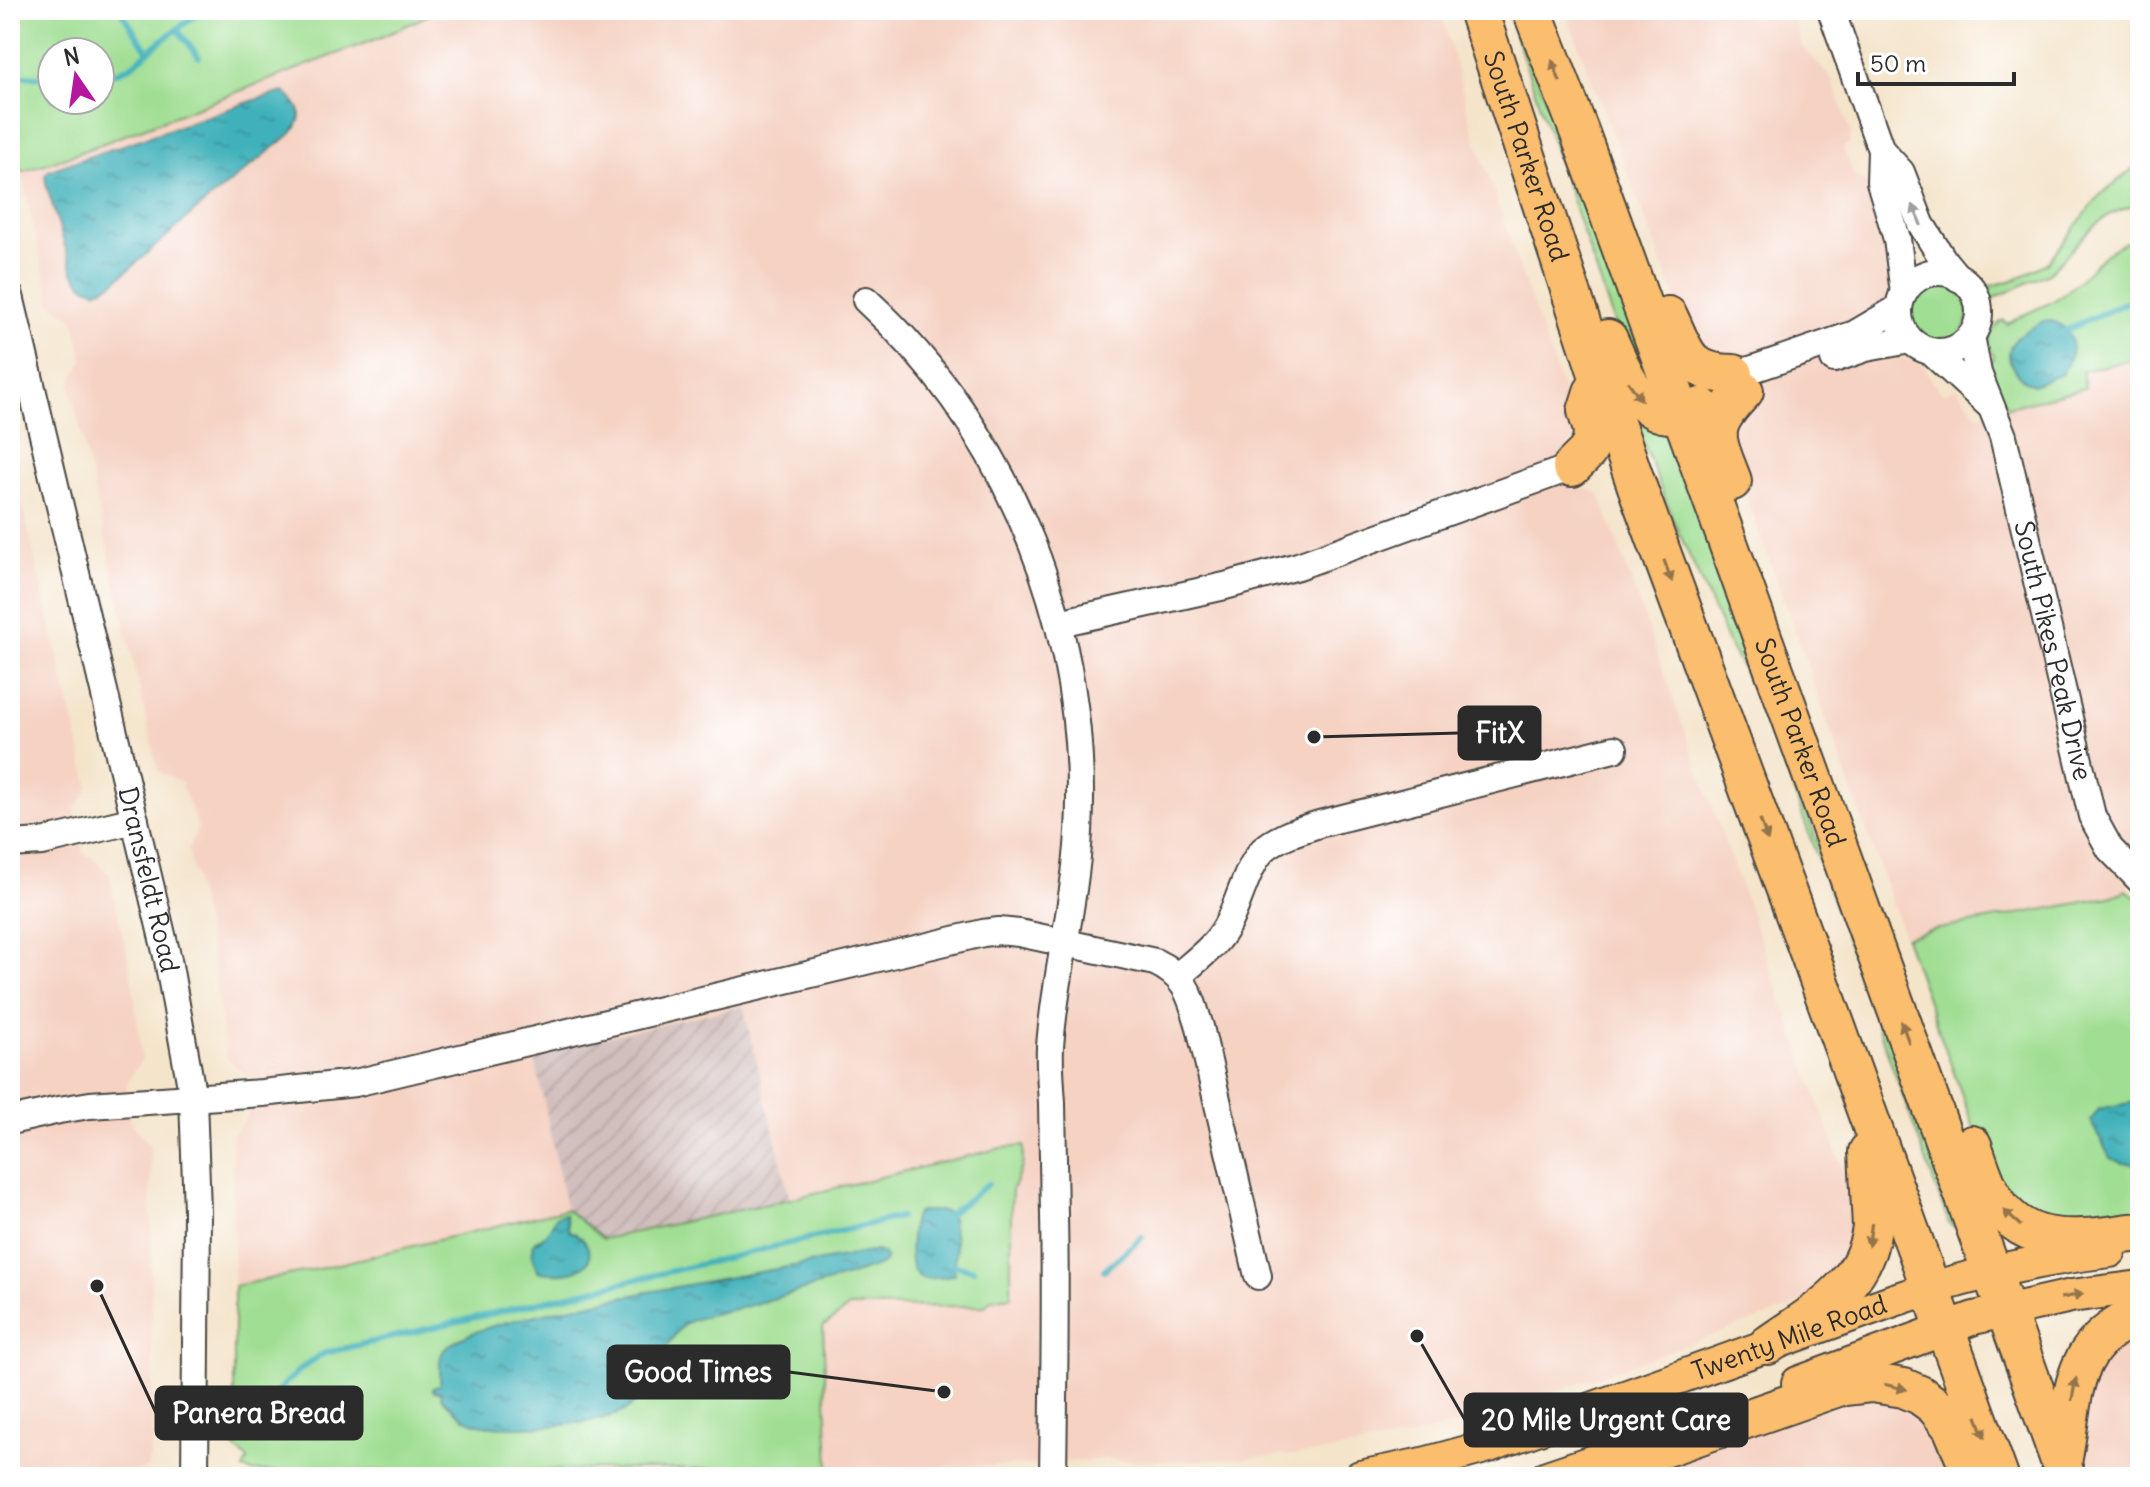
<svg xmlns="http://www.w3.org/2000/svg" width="2150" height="1487" viewBox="0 0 2150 1487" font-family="Delius,sans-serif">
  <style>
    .built { fill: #f5d2c2 }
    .industrial { fill: url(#industrial-furrows) }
    .green { fill: #a0de93; stroke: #66845f; stroke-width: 2; fill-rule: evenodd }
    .water { fill: url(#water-ripples); stroke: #366e72; stroke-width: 2 }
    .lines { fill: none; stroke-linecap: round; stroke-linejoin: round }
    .stream { stroke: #41b1ba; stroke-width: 6 }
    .minor-casing { stroke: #494743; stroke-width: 30 }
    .major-casing { stroke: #494743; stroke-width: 36 }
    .highway-casing { stroke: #494743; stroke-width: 42 }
    .minor { stroke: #fff; stroke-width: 26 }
    .major { stroke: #fbbd6e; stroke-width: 32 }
    .highway { stroke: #fbbd6e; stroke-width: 38 }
    .oneway { fill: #93744c }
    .oneway2 { fill: #a0a0a0 }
    .labels { text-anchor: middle; stroke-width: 6; stroke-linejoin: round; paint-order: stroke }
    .street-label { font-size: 26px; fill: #2b2b2b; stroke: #fff }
    .leader { fill: none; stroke: #2b2b2b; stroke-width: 3 }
    .callout-dot { fill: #2b2b2b; stroke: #fff; stroke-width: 3 }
    .callout { fill: #2b2b2b; stroke: #2b2b2b; stroke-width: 3 }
    .callout-label { font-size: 28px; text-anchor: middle; font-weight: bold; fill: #fff }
  </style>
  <defs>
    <pattern id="industrial-furrows" width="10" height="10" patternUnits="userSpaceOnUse" patternTransform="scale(2)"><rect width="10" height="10" fill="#d1bfbd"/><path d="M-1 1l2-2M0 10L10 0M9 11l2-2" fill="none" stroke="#b4a4a3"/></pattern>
    <pattern id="water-ripples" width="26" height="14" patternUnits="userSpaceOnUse" patternTransform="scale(2)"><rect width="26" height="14" fill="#41b1ba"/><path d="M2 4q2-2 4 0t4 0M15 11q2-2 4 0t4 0" fill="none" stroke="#379097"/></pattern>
  </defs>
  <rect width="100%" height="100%" fill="#fff"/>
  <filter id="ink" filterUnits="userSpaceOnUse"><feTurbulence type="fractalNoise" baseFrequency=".0125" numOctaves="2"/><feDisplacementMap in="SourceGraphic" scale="16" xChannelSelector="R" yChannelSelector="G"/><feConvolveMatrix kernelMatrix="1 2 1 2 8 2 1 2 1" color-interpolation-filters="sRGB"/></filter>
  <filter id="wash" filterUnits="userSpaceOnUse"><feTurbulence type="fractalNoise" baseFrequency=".006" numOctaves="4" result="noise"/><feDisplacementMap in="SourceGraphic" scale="32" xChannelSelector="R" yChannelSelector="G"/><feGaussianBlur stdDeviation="1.8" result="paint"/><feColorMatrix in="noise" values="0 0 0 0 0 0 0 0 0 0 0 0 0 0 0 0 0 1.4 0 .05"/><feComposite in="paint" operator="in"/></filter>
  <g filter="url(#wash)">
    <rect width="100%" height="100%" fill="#f4e4ca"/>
    <path class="built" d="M 440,10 L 1441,10 L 1472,127 L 1521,272 L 1576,427 L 1576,438 L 1568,446 L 1584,490 L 1589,489 L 1600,495 L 1846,1178 L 1852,1199 L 1853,1225 L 1845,1253 L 1823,1289 L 1795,1306 L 1482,1418 L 1402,1439 L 1318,1453 L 1239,1459 L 1159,1461 L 1120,1461 L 1108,1459 L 1006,1466 L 829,1468 L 823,1327 L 849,1307 L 985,1306 L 991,1299 L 1011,1296 L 1012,1190 L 1001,1148 L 790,1199 L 742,1006 L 534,1053 L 566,1209 L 318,1269 L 234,1286 L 232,1135 L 248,1115 L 247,1075 L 227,1059 L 226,1055 L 211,952 L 188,848 L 198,828 L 196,822 L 181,782 L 166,776 L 160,772 L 157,766 L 70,384 L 83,361 L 75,323 L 73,318 L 51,304 L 21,172 L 75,154 L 381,37 Z
      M 1563,10 L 1792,10 L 1801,45 L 1832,80 L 1851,133 L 1849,143 L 1843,148 L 1854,176 L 1862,179 L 1869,186 L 1881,216 L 1893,298 L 1874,314 L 1894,357 L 1909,359 L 1923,365 L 1935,385 L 1943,394 L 1956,387 L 1977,415 L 2084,388 L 2081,371 L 2140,358 L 2140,862 L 2127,890 L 2110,897 L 1928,931 L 1905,938 L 1728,446 L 1732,418 L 1694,346 L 1574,33 Z
      M 10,453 L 89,787 L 75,810 L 84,851 L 86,856 L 90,856 L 109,873 L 131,972 L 142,1059 L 128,1081 L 127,1089 L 130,1120 L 150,1145 L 153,1441 L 147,1469 L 133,1473 L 10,1474 Z
      M 2140,1334 L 2140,1477 L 2086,1477 L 2080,1445 L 2086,1375 L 2112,1351 Z
      M 1843,1396 L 1920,1409 L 1964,1477 L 1611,1477 L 1745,1427 Z"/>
    <path class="industrial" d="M 743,1006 L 790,1199 L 603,1239 L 566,1209 L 534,1053 Z"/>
    <path class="green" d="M 10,10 L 440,10 L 381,37 L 75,154 L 21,172 L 10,116 ZM 100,52 L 100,100 L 52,100 L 52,52 Z
      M 1507,10 L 1512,10 L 1513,13 L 1656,391 L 1632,375 Z
      M 2140,163 L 2140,203 L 2111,214 L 2095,225 L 2049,273 L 1984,303 L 1980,289 L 2017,279 L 2047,263 L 2100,195 Z
      M 2140,238 L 2140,358 L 2082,371 L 2085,388 L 2008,407 L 1985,369 L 1994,358 L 1993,354 L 1988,351 C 1987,338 1992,328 2003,320 L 2007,324 C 2025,312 2046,307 2064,294 C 2090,274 2106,243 2140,238 Z
      M1908 313a30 30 0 1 1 60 0a30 30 0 1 1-60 0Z
      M 1636,417 L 1670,433 L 1955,1224 L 1953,1227 L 1949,1224 L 1781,756 L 1743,669 L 1728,642 L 1672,517 L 1638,429 Z
      M 2127,890 L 2140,900 L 2140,1225 L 2037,1227 L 1987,1164 L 1905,938 L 1928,931 L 2110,897 Z
      M 1024,1146 L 1022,1167 L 1012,1190 L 1011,1205 L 1011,1296 L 991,1299 L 985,1306 L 849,1307 L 823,1327 L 829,1468 L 252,1472 L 243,1469 L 248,1459 L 234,1447 L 234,1286 L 318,1269 L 566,1209 L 603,1239 L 790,1199 L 1001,1148 Z"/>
    <path class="water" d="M 284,92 C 300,105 306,114 293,132 L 200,207 L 112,284 L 96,291 L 83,285 L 73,272 L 46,184 L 45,175 L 50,170 L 258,99 Z
      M 2043,321 C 2059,319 2074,332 2072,349 C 2071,358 2066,366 2062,374 L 2033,385 C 2016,378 1999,356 2016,339 C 2022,332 2035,326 2043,321 Z
      M 2140,1101 L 2140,1164 L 2123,1163 L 2110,1158 L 2091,1120 L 2099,1109 Z
      M 922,1211 L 945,1211 L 952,1218 L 956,1249 L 954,1274 L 946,1277 L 924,1279 C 921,1277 916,1275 914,1271 C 908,1264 910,1220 917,1213 C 918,1212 920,1212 922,1211 Z
      M 565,1214 L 569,1231 C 578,1234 584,1238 588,1248 C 598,1275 554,1276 538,1271 L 532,1257 L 534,1242 L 545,1236 L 557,1216 Z
      M 875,1251 L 882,1253 L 886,1258 L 885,1262 L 880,1265 C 838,1280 794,1293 751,1305 C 731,1311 706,1313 686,1323 C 676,1328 662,1356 656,1367 C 653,1373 654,1379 650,1384 C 645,1392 636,1401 630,1407 C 610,1426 502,1432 475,1423 C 462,1419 451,1407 441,1397 L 441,1392 L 433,1391 L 433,1388 L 440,1384 C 441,1373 437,1357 445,1349 C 464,1330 523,1318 549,1312 C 657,1288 766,1272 875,1251 Z"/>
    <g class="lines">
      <path class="stream" d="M 120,10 L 148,52
        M 177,29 L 199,57
        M 10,75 L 52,78
        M 100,77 C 132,71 137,60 161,41 C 175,31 189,20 203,10
        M 2060,333 L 2140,296
        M 944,1218 L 988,1184
        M 950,1264 L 974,1270
        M 1104,1270 L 1142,1237
        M 262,1427 C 268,1418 268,1412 272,1403 C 279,1384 308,1362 325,1353 L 900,1217"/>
    </g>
  </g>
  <g filter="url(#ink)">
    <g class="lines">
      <defs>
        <g id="minor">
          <path d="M 1831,10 L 1881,150 L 1880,182 L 1897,239 L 1904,293"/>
          <path d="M 1881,150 L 1901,172 L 1921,224 L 1944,261 L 1958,278"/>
          <circle cx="1939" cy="312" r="40"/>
          <path id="s1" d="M 10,296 L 168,960 L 193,1098 L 197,1211 L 195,1477"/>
          <path d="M 866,300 C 1012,434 1090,635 1079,832 C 1075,904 1055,975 1050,1047 C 1049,1066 1051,1085 1052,1103 C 1053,1141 1053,1178 1054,1216 C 1056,1303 1054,1390 1053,1477"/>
          <path id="s2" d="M 1971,336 L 1978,373 L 2003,436 L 2092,816 L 2110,849 L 2140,880"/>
          <path d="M 1930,351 L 1988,404"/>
          <path d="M 1834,359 L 1866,348 L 1910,340"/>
          <path d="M 1734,374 L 1753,369 L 1855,334 L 1899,308"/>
          <path d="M 1059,623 L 1225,586 L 1298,566 L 1572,467"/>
          <path d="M 10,844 L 42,842 L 135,820"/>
          <path d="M 1178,976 C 1195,961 1215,947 1226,927 C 1238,906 1247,866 1263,850 C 1278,836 1301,830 1319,824 L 1614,749"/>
          <path d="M 10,1121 L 59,1110 L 90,1105 L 262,1093 L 355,1083 L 983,933 L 999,931 L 1019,933 L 1155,962 C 1187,977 1190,995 1200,1027 L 1258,1276"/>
        </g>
        <g id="major">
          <path d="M 1798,1383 L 1974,1318 L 2071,1296 L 2140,1287"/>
          <path id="s3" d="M 1360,1477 L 1427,1463 L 1489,1446 L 1894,1300 C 1965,1276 2035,1260 2110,1251"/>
          <path d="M 1547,1477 L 1606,1457 L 1627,1446"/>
        </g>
        <g id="highway">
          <path id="s4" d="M 1478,10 L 1598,374 L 1641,498 L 1810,955 L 1999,1477"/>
          <path id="s5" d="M 1532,10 L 1579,131 L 2066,1477"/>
          <path d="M 1668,316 C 1685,352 1687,374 1734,374"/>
          <path d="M 1608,339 C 1622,369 1639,423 1683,413 C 1689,412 1695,409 1701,407"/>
          <path d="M 1572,467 L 1587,452 L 1592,443 L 1593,430 L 1587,411 L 1593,392"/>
          <path d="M 1732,481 C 1715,436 1707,429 1744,391"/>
          <path d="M 1972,1145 C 1978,1160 1982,1177 1990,1191 C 2022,1254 2083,1238 2140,1232"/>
          <path d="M 1768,1345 C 1813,1313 1865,1288 1872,1227 L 1868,1152"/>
          <path d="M 1606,1457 L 1663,1448 L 1838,1387 L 1872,1383 L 1904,1388 L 1920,1395 L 1935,1406 L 1952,1427 L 1973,1477"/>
          <path d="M 2062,1463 C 2075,1396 2066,1345 2140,1314"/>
        </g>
      </defs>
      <use href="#minor" class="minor-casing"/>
      <use href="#major" class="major-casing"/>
      <use href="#highway" class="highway-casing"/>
      <use href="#minor" class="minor"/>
      <use href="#major" class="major"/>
      <use href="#highway" class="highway"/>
    </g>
    <defs><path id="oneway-solid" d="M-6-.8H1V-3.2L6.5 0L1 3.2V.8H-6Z" transform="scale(2)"/></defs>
    <g class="oneway">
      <use href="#oneway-solid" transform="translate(1556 71) rotate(-111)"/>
      <use href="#oneway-solid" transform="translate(1635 391) rotate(53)"/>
      <use href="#oneway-solid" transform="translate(1668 571) rotate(70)"/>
      <use href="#oneway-solid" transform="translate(1764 830) rotate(70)"/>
      <use href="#oneway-solid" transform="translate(1905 1032) rotate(-110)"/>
      <use href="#oneway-solid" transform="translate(2012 1218) rotate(-138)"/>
      <use href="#oneway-solid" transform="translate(1870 1235) rotate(98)"/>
      <use href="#oneway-solid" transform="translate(2072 1296) rotate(-10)"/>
      <use href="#oneway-solid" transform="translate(1896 1387) rotate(13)"/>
      <use href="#oneway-solid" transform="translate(2074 1389) rotate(-79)"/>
      <use href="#oneway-solid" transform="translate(1981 1427) rotate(70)"/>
    </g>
    <use class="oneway2" href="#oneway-solid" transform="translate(1917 215) rotate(-112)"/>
  </g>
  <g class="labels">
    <g class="street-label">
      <text dy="9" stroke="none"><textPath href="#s4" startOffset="154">South Parker Road</textPath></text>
      <text dy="9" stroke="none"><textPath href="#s2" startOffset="326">South Pikes Peak Drive</textPath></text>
      <text dy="9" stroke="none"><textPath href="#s5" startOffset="780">South Parker Road</textPath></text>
      <text dy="9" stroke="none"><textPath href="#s1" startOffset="600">Dransfeldt Road</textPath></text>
      <text dy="9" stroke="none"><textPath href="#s3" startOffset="452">Twenty Mile Road</textPath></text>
    </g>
  </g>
  <path class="leader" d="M1314 737L1459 733M944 1392L789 1372M97 1286L156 1413M1417 1336L1465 1420"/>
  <g class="callout-dot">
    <circle cx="1314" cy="737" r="8"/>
    <circle cx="944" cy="1392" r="8"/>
    <circle cx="97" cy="1286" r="8"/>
    <circle cx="1417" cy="1336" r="8"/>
  </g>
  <g class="callout">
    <rect x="1459" y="707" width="81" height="52" rx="8"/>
    <rect x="608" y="1346" width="181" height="52" rx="8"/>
    <rect x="156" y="1387" width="206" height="52" rx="8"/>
    <rect x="1465" y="1394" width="282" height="52" rx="8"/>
  </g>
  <g class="callout-label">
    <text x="1500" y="743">FitX</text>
    <text x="698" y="1382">Good Times</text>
    <text x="259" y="1423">Panera Bread</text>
    <text x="1606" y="1430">20 Mile Urgent Care</text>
  </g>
  <rect width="2150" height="1487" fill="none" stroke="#fff" stroke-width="40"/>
  <g transform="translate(76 76) rotate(347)"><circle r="38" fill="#ffffff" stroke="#aaaaaa" stroke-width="2"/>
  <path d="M0-6L14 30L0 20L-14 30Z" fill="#b5179e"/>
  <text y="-12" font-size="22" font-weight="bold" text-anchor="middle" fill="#2b2b2b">N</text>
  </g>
  <path d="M1858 72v12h156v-12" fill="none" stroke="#2b2b2b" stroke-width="4"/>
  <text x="1870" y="72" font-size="24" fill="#2b2b2b" stroke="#ffffff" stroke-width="6" paint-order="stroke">50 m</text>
</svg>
